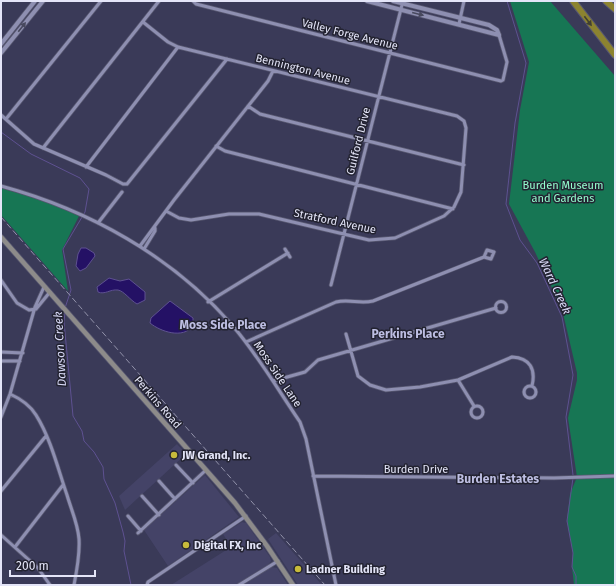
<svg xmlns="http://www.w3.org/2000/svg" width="616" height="586" viewBox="0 0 616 586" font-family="'Fira Sans',sans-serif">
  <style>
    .built { fill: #444367 }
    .green { fill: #177654 }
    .water { fill: #241165; stroke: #5e5191 }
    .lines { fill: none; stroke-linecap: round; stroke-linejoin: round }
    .stream { stroke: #5e5191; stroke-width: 1 }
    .minor-casing { stroke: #585871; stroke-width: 4.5 }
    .tertiary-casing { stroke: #585871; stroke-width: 5.5 }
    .secondary-casing { stroke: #585871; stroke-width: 6 }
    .motorway-casing { stroke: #585871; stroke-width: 8 }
    .minor { stroke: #8e8fb1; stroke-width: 3 }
    .tertiary { stroke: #8e8fb1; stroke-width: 4 }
    .secondary { stroke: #8d8b8a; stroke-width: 4.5 }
    .motorway { stroke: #8c8330; stroke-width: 6 }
    .rail { stroke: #9292aa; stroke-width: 1; stroke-dasharray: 6 3; stroke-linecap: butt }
    .oneway { fill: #48495e }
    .oneway2 { fill: #424031 }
    .poi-dot { fill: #c8bb3b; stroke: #232331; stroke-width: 1.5 }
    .labels { text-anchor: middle; stroke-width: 3; stroke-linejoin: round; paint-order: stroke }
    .street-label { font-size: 11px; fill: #e4e5f8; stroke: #232331 }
    .park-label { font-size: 11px; fill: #94fecf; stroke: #232331 }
    .poi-label { font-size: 11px; font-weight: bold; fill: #e4e5f8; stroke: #232331; text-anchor: start }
    .water-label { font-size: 12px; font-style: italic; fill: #d7d8f5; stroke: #232331 }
    .neighbourhood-label { font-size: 12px; font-weight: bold; fill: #bdbee2; stroke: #232331 }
  </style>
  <rect width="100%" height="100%" fill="#3a3a58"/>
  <path class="built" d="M 177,444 L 186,454 L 125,510 L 119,496 Z
    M 205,475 L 239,517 L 168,566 L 144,530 Z
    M 242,522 L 246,523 L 270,557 L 271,561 L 268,565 L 236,585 L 171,585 L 231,547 L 223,534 Z
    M 276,533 L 322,585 L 298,585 L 268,539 Z
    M 271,567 L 277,568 L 288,585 L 243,585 Z"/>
  <path class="green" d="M 510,1 L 550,1 L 615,76 L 615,585 L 574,585 L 572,567 L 573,553 L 567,521 L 570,494 L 577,477 L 568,418 L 577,380 L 577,373 L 562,309 L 535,252 L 509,204 L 520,110 L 529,62 Z
    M 1,188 L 51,203 L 79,216 L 62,250 L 68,291 L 1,215 Z"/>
  <path class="water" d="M 81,248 L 86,248 L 94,253 L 95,256 L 86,268 L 80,271 L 76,266 L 78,254 Z
    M 109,278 L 120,281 L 129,279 L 145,292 L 145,300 L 137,304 C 130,300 124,291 118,290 C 110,289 105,295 98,292 L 97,287 Z
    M 170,301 L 193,318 L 193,326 C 183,339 161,332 150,323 L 151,318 Z"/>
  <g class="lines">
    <path class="stream" d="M 507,1 L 526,63 L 515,123 L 506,204 L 520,240 L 537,263 L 562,317 L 573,375 L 566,417 L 573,475
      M 1,132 L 31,154 L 80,178 L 89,189 L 85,212 L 63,249 L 71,290 L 65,308
      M 65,313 L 64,322 L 73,416 L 82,431 L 84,441 L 94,452 L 103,467 L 104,479 L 115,503 L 123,532 L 125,541 L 124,551 L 131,585
      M 573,478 L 567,521 L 573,553 L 572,567 L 576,576 L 576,585"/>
    <defs>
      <path id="minor" d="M 193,1 L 196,4 L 501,81 L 503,80 L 507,62 L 499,35
        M 143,22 L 168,42 L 178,47 L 457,116 L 464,121 L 466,128 L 461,192 L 454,207 L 444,216 L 395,238 L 369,240 L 259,214 L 229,214 L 191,220 L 179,218 L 166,211
        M 459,24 L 464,1
        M 248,106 L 260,114 L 464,165
        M 1,115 L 34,144 L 106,175 L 123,184 L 127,184 L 227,59
        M 6,119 L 101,1
        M 216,146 L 225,151 L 453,209
        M 43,148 L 159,1
        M 86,167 L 178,47
        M 1,186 C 89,210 172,256 232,325 C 258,355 278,390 300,422 L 306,439 L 336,585
        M 98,223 L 122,192
        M 140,246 L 174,200 L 268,81 L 273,71
        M 144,249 L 155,231 L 155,228
        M 285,249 L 290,257
        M 1,280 L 17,303 L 29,310 L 36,309
        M 331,285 L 403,1
        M495.5 307a5.5 5.5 0 1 1 11 0a5.5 5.5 0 1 1-11 0Z
        M 208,302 L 288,253
        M 36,309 L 50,292
        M 346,334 L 358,376 L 370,385 L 386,390 L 420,387 L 458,380 L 512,357 C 530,358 536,369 532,386
        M 246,342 L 336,302 C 349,299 360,304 373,301 L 484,257 L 491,259 L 494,252 L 487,250 L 484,257
        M 1,352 L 23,353
        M 1,361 L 20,361
        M 458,380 L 474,406
        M 273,381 L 305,372 L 318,360 L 496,308
        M524 392a6 6 0 1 1 12 0a6 6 0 1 1-12 0Z
        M 10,394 C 21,399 30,405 36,415 C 51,439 58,469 67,495 C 71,509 78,524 79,539 C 80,555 77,570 74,585
        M471 412a6 6 0 1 1 12 0a6 6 0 1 1-12 0Z
        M 1,417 L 10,394 L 35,307 L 44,287
        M 176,465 L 193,483
        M 313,476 L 554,478 L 615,476
        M 159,481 L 175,499
        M 1,491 L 46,436
        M 142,496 L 159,515
        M 128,516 L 141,531
        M 138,533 L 206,470
        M 1,535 L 38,568 L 50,585
        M 15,547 L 63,485
        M 147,585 L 148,582 L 246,516
        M 239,585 L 278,561"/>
      <path id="tertiary" d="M 367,1 L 499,35
        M 393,1 L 489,25 L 497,30 L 499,35
        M 1,44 L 35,1
        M 1,53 L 43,1"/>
      <path id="secondary" d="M 1,237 L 235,503 L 267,546 L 293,585"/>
      <path id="motorway" d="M 573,1 L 615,55
        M 606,1 L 615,9"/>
    </defs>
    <use href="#minor" class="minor-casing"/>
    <use href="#tertiary" class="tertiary-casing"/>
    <use href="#secondary" class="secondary-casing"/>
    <use href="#motorway" class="motorway-casing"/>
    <use href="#minor" class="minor"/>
    <use href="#tertiary" class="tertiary"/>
    <use href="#secondary" class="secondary"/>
    <use href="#motorway" class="motorway"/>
    <path class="rail" d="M 1,217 L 325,585"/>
  </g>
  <defs><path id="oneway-solid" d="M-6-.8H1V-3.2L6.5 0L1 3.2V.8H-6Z"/></defs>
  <g class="oneway">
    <use href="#oneway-solid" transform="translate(418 14) rotate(14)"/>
    <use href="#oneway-solid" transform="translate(22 27) rotate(-52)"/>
  </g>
  <use class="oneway2" href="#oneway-solid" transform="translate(588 21) rotate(53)"/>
  <g class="poi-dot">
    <circle cx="174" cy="455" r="4"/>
    <circle cx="186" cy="545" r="4"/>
    <circle cx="298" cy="569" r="4"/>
  </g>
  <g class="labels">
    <g class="street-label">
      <text transform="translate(350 34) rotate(14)" y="4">Valley Forge Avenue</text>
      <text transform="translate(303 69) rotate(14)" y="4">Bennington Avenue</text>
      <text transform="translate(358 141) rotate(-76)" y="4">Guilford Drive</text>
      <text transform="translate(335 221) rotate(12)" y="4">Stratford Avenue</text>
      <text transform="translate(278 374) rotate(56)" y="4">Moss Side Lane</text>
      <text transform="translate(158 402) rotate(49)" y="4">Perkins Road</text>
      <text x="416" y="473">Burden Drive</text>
    </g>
    <g class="park-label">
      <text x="563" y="189">Burden Museum<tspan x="563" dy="13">and Gardens</tspan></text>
    </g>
    <g class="poi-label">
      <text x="182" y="459">JW Grand, Inc.</text>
      <text x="194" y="549">Digital FX, Inc</text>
      <text x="306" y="573">Ladner Building</text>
    </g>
    <g class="water-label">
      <text transform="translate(555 286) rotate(65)" y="4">Ward Creek</text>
      <text transform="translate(60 349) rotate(-93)" y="4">Dawson Creek</text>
    </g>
    <g class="neighbourhood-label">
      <text x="223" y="329">Moss Side Place</text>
      <text x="408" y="338">Perkins Place</text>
      <text x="498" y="483">Burden Estates</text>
    </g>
  </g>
  <rect width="616" height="586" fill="none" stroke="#e4e5f8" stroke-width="4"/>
  <path d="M10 570v6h85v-6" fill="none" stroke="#e4e5f8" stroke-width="2"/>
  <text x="16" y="570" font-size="12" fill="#e4e5f8" stroke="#232331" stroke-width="3" paint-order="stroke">200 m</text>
</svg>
